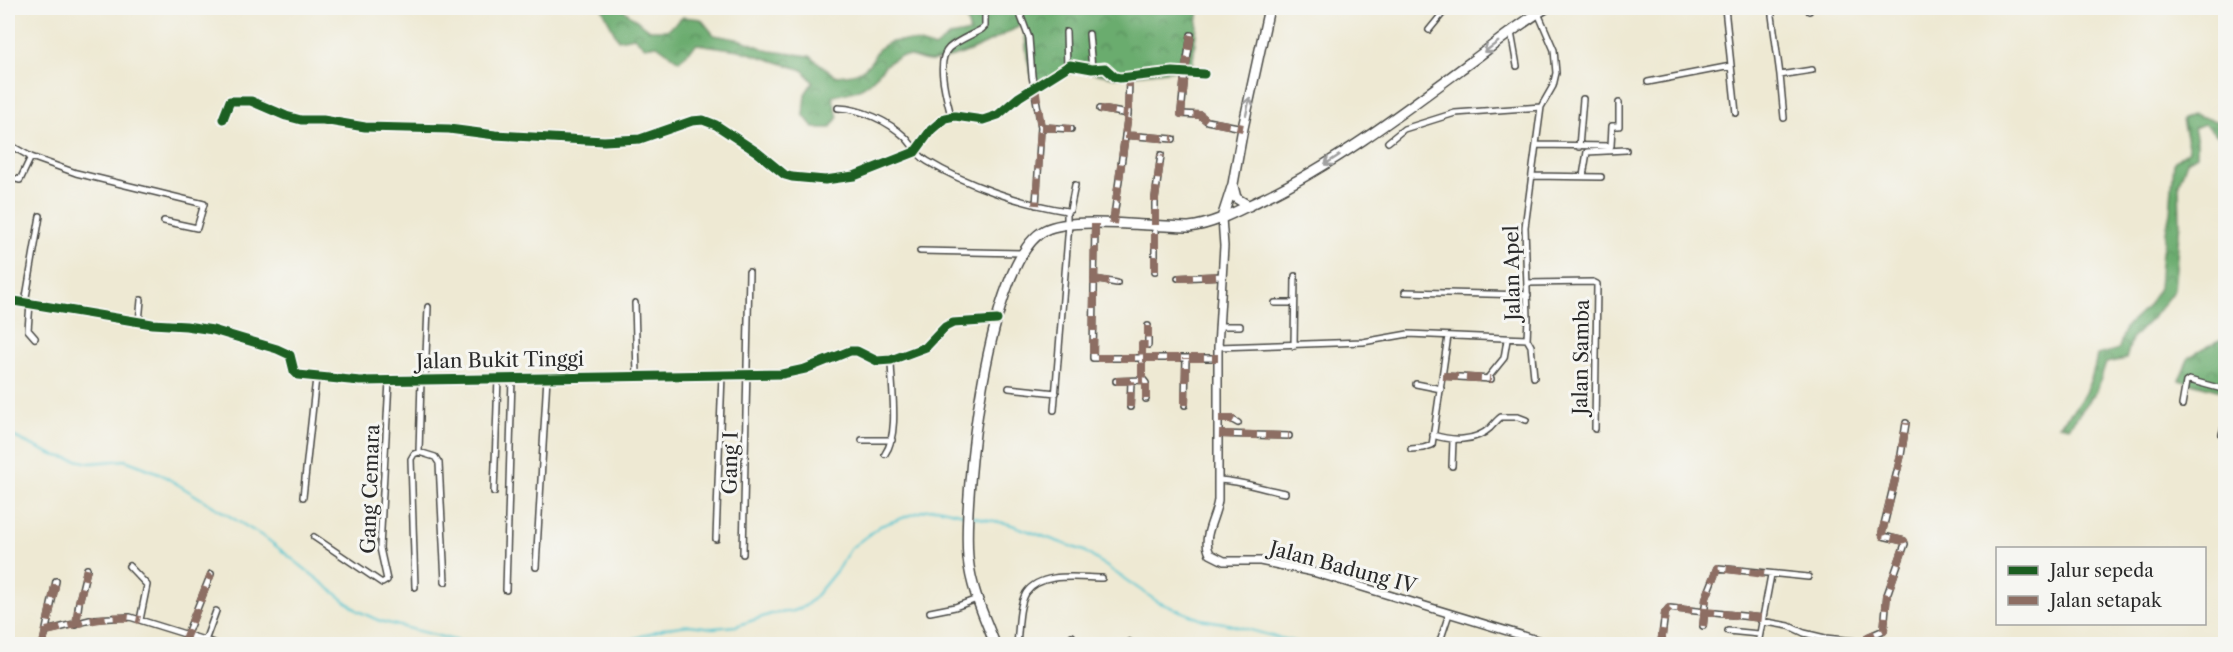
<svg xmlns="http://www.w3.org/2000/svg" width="2233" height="652" viewBox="0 0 2233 652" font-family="'Libre Caslon Text',serif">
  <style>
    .forest { fill: url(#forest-crowns); stroke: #4a6c4c; stroke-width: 1.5 }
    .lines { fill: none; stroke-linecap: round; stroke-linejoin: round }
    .stream { stroke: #58c5d0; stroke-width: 2 }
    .minor-casing { stroke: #484844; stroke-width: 8 }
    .tertiary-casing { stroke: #484844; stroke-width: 10 }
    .trunk-casing { stroke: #484844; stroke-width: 12 }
    .minor { stroke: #fff; stroke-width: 5 }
    .tertiary { stroke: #fff; stroke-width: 7 }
    .trunk { stroke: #fff; stroke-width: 9 }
    .quiet { stroke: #8d6e63; stroke-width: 8; stroke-dasharray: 15 8; stroke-linecap: butt }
    .cycleway-casing { stroke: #f6f6f2; stroke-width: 13 }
    .cycleway { stroke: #1b5e20; stroke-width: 9 }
    .oneway { stroke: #a0a0a0 }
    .labels { text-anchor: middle; stroke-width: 6; stroke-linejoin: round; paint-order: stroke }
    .street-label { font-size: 20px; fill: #2b2b2b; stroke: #f6f6f2 }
  </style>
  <defs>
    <pattern id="forest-crowns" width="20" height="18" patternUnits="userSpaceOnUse" patternTransform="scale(1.5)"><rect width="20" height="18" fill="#6aac6e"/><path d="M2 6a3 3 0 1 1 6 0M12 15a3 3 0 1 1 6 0" fill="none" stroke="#578c5b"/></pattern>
  </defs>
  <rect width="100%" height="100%" fill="#f6f6f2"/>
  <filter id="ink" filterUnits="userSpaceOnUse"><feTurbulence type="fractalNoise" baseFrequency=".0167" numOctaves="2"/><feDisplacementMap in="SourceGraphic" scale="12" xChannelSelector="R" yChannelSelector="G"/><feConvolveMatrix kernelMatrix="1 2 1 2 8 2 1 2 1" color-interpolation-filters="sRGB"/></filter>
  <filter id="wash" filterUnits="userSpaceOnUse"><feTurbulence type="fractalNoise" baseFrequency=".008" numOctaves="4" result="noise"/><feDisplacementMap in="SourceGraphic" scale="24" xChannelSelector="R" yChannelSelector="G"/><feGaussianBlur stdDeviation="1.35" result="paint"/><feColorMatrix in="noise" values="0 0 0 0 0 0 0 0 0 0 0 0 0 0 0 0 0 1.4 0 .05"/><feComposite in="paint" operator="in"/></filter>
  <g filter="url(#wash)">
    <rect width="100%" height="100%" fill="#eee9d3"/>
    <path class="forest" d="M 602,8 L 621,8 L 650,30 L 667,30 L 683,17 L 701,19 L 714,35 L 742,40 L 770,51 L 810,56 L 835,76 C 851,75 863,74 872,60 C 874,56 877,50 880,48 C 894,36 919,41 934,48 L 950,36 L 970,32 L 963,8 L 1199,8 L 1192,68 L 1114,77 L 1076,70 L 1035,89 L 1027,57 L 1024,24 C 996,38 966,57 934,61 C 922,63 911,52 898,57 C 885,62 880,73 870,82 C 859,92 846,93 832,96 L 838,117 L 830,128 L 814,128 L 804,116 L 805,94 L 813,82 L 803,70 L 739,50 L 697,44 L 679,61 L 657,45 L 645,47 L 634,37 L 618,40 Z
      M 2193,114 L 2225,124 L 2225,139 L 2217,135 L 2204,124 L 2194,128 L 2197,141 L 2197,155 L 2187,161 L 2179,183 L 2180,222 L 2174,290 L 2155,315 L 2132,338 L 2126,359 L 2106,363 L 2097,391 L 2069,427 L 2059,425 C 2082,403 2091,387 2097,355 L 2119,349 L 2125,328 L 2147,307 L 2159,288 L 2162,251 L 2170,212 L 2174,162 L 2189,150 L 2182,120 Z
      M 2225,337 L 2225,392 L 2179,380 L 2189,357 Z"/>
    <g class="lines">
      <path class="stream" d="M 8,434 L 53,455 L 90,463 L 125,460 L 159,473 L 267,539 L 358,611 L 380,621 L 458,641 L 483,644
        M 970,516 L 1009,524 L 1084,551 L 1158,602 L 1200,619 L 1224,623 L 1302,644
        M 618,644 L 666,628 L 689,625 L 713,628 L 736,626 L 771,614 L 794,611 L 805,606 L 814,598 L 837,570 L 851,548 L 880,526 L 925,510 L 937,508 L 964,514"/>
    </g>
  </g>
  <g filter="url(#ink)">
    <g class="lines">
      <defs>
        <path id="minor" d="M 1725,8 L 1736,113
          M 1771,8 L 1780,75 L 1784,118
          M 1808,8 L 1809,11
          M 1017,12 L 1020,14 L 1029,38 L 1032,76 L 1041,127 L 1036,205
          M 1429,30 L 1447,8
          M 1066,32 L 1067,67
          M 1511,32 L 1517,66
          M 1089,34 L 1092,69
          M 1191,35 L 1185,72 L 1181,114 L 1200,115 L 1207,121 L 1243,128
          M 1780,75 L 1812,70
          M 1648,82 L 1731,66
          M 838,108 C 862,109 888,121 905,137 C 913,145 917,155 927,161 C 966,185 1022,204 1067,211
          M 1100,109 L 1128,114
          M 951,116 C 947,99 935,61 949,48 C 958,40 972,35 982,29 L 985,26 L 985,8
          M 223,119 L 230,101 L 251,101 L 286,116 L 301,120 L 323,120 L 365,127 L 449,129 L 495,135 L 604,141 L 640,139 L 692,121 L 703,120 L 716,125 L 757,152 L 785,175 L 792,177 L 825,180 L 854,176 L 915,152 L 931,130 L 945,118 L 955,116 L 983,120 L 998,115 L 1019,97 L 1070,65 L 1092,69 L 1105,68 L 1115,77 L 1120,78 L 1173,72 L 1204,74
          M 1041,127 L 1071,129
          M 1125,135 L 1173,139
          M 1388,142 L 1404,129 L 1455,113 L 1541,107
          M 8,144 L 31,157
          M 1536,145 L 1611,146 L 1612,126 L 1619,126 L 1619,103
          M 1579,147 L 1583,99
          M 1532,176 L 1601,177
          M 1583,176 L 1587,152 L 1626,150
          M 8,177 L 20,180 L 31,157 L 76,173 L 204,204 L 197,228 L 164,221
          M 1067,223 L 1067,211 L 1070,210 L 1075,185
          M 1095,224 L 1093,358 L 1218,358
          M 1113,224 L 1128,114 L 1129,78
          M 920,251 L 1022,253
          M 1155,271 L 1155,199 L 1161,155
          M 1178,278 L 1222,276
          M 1094,279 L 1117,283
          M 1527,283 L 1593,282 L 1597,284 L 1595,429
          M 1405,292 L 1528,295
          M 25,303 L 40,216
          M 30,303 L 28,330 L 35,338
          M 635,303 L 637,375
          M 1275,303 L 1293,303
          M 139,322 L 141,300
          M 1219,326 L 1240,326
          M 1527,339 L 1531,346 L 1534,377
          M 1294,346 L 1295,276
          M 1218,347 L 1363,342 L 1408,334 L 1527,339 L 1528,318 L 1525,227 L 1541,107 L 1553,86 L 1556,73 L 1554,50 L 1538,13
          M 1443,376 L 1491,379
          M 1487,379 L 1504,358 L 1507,340
          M 421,380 L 419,452 L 435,457 L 439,463 L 445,582
          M 425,380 L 428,307
          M 1116,381 L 1143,380
          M 1416,384 L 1441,389
          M 1009,388 L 1056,393
          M 1146,399 L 1146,383 L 1142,378 L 1142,345 L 1148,345 L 1148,326
          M 1185,405 L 1186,358
          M 2182,405 L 2186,382 L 2189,380 L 2226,390
          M 1130,407 L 1131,381
          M 1054,410 L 1069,224
          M 1219,419 L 1231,419 L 1238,423
          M 1219,434 L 1289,436
          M 2222,434 L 2226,420
          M 1433,435 C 1452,441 1475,442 1490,428 C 1494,424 1497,420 1501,417 L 1518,417 L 1526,420
          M 862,440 L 892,440
          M 1411,449 L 1423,448 L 1432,445 L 1448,336
          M 885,454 C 900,433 891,386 891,360
          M 1452,466 L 1453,440
          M 1219,480 C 1242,481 1262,489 1285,493
          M 494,492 L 498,378
          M 303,497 L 316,378
          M 314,537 L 382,583 L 387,580 L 380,548 L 389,381
          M 716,539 L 722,374
          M 743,554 L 749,272
          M 129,566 L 147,585 L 140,620
          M 536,567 L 547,377
          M 415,587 L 411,459 L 414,454 L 419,452
          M 506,590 L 512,378
          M 930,612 L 955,607 L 977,599
          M 1761,621 L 1789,626 L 1804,633 L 1825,638 L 1866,642
          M 76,625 L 79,602 L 87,569
          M 1703,626 L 1706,598 L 1718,568 L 1808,577
          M 46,631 L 94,619 L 130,617 L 217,644
          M 1728,631 L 1759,634
          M 205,641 L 216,611
          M 43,644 L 56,581
          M 183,644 L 211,574
          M 1017,644 C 1019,629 1018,607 1026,593 C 1041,571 1080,578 1102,578
          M 1071,644 L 1072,636
          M 1129,644 L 1130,642
          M 1439,644 L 1449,614
          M 1661,644 L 1665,613 L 1669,608 L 1761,618
          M 1758,644 L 1771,575
          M 1866,644 L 1868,637 L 1884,630 L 1887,595 L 1905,544 L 1904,541 L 1883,536 L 1882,533 L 1901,455 L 1906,423"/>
        <path id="tertiary" d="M 1222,218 L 1224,246 L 1218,347 L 1218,500 C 1216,518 1201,537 1210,554 L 1224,561 L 1260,561 L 1313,572 L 1550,644
          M 8,300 L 152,324 L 186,326 L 213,330 L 277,349 L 290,355 L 294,371 L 298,375 L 360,381 L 782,374 L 805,369 L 850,351 L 857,351 L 877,361 L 891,360 L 926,347 L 945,327 L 953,323 L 997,320"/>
        <path id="trunk" d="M 1233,186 L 1236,198 L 1249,206
          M 1222,218 L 1233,184 L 1243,128 L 1269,8
          M 995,644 C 984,616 971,589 968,558 C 963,495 987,260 1045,230 C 1071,216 1156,227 1189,227 C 1215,224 1239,210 1262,199 C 1336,163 1402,113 1468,64 C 1494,45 1519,24 1546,8"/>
      </defs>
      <use href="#minor" class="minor-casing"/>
      <use href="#tertiary" class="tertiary-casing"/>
      <use href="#trunk" class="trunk-casing"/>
      <use href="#minor" class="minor"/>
      <use href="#tertiary" class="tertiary"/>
      <use href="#trunk" class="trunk"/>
      <path class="quiet" d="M 1808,8 L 1809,11
        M 1191,35 L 1185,72 L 1181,114 L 1200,115 L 1207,121 L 1243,128
        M 1035,86 L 1041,127 L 1036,205
        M 1100,109 L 1128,114
        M 1041,127 L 1071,129
        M 1125,135 L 1173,139
        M 1095,224 L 1093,358 L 1218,358
        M 1113,224 L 1128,114 L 1129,78
        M 1155,271 L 1155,199 L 1161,155
        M 1178,278 L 1222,276
        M 1094,279 L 1117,283
        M 1443,376 L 1491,379
        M 1116,381 L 1143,380
        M 1146,399 L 1146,383 L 1142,378 L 1142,345 L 1148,345 L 1148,326
        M 1185,405 L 1186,358
        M 1130,407 L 1131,381
        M 1219,419 L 1231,419 L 1238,423
        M 1219,434 L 1289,436
        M 76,625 L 79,602 L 87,569
        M 1703,626 L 1706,598 L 1718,568 L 1771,575
        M 46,631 C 77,625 108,612 140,620
        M 43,644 L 56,581
        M 183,644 L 211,574
        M 1661,644 L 1665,613 L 1669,608 L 1761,618
        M 1866,644 L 1868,637 L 1884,630 L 1887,595 L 1905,544 L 1904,541 L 1883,536 L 1882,533 L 1901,455 L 1906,423"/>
      <defs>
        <path id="cycleway" d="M 223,119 L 230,101 L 251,101 L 286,116 L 301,120 L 323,120 L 365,127 L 449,129 L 495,135 L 604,141 L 640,139 L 692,121 L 703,120 L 716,125 L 757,152 L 785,175 L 792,177 L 825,180 L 854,176 L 915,152 L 931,130 L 945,118 L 955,116 L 983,120 L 998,115 L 1019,97 L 1070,65 L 1092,69 L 1105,68 L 1115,77 L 1120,78 L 1173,72 L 1204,74
          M 8,300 L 152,324 L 186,326 L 213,330 L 277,349 L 290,355 L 294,371 L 298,375 L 360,381 L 782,374 L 805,369 L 850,351 L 857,351 L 877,361 L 891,360 L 926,347 L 945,327 L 953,323 L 997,320"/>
      </defs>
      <use href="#cycleway" class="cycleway-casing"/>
      <use href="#cycleway" class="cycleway"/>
    </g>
    <defs><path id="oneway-shaft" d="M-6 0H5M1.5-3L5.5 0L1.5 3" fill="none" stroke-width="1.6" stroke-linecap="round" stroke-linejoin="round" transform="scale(1.5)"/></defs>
    <g class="oneway">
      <use href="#oneway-shaft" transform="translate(1491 47) rotate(144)"/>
      <use href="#oneway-shaft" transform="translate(1248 106) rotate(-78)"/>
      <use href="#oneway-shaft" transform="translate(1332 160) rotate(147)"/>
    </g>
  </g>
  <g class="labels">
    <g class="street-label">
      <text transform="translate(1512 273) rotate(-91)" y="7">Jalan Apel</text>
      <text transform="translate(1581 357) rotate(-89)" y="7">Jalan Samba</text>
      <text transform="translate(500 360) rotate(-1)" y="7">Jalan Bukit Tinggi</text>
      <text transform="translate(730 463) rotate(-89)" y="7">Gang I</text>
      <text transform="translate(370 489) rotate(-88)" y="7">Gang Cemara</text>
      <text transform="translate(1343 567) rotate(15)" y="7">Jalan Badung IV</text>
    </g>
  </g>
  <rect width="2233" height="652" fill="none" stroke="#f6f6f2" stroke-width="30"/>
  <rect x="1996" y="547" width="210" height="78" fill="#f6f6f2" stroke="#a5a5a2" stroke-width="1.5"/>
  <rect x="2008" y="566" width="30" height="9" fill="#1b5e20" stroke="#a5a5a2" stroke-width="1.5"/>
  <text x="2050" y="577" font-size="18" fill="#2b2b2b">Jalur sepeda</text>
  <rect x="2008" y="596" width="30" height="9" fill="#8d6e63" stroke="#a5a5a2" stroke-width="1.5"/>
  <text x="2050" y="607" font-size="18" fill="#2b2b2b">Jalan setapak</text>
</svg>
